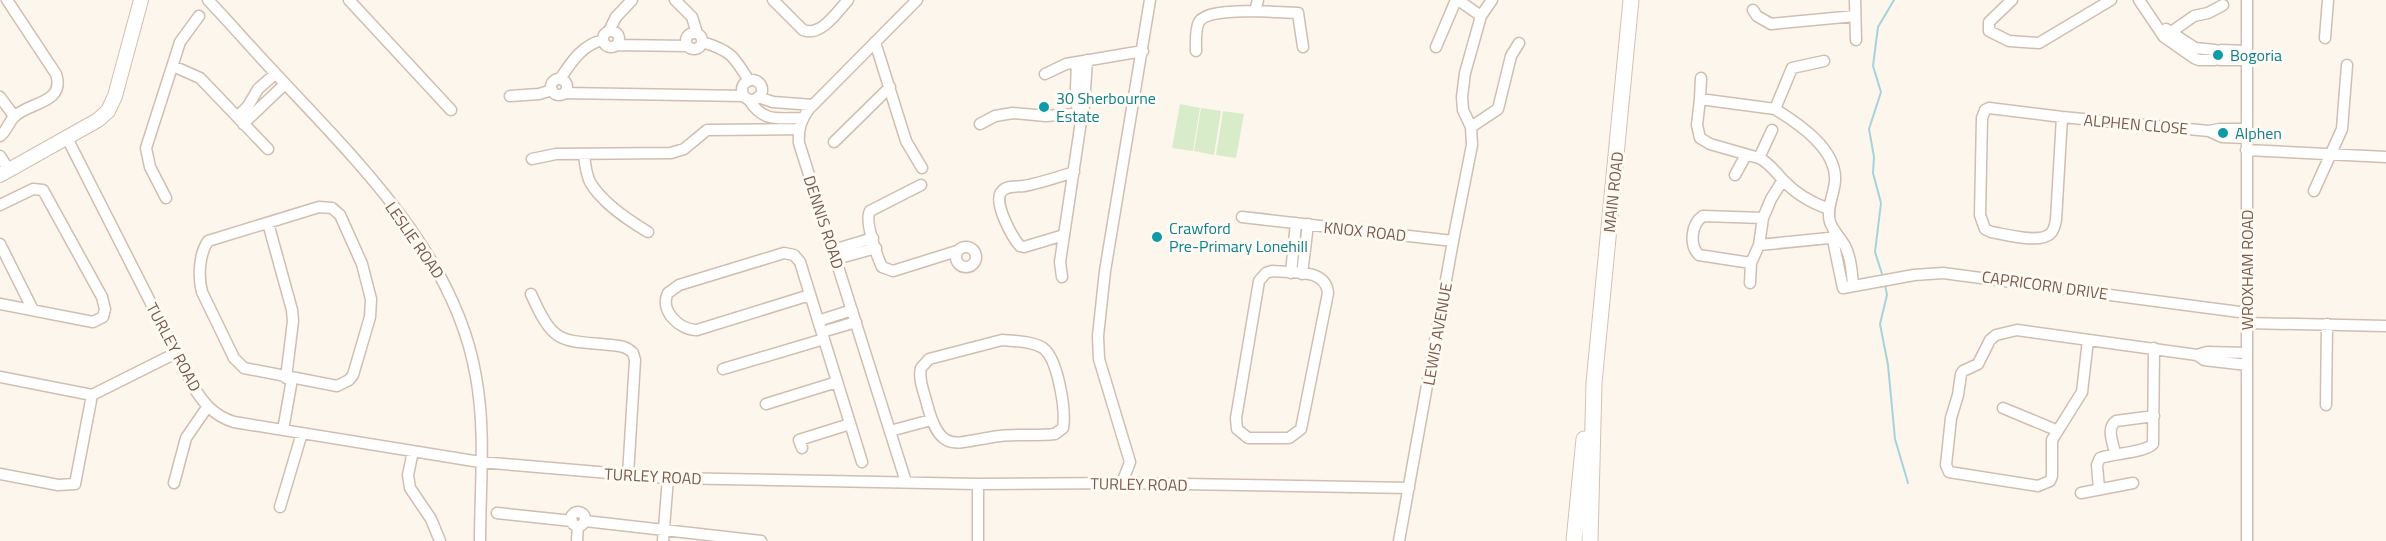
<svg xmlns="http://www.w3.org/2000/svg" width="2386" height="541" viewBox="0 0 2386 541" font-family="'Titillium Web',sans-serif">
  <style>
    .green { fill: #d8ecc9 }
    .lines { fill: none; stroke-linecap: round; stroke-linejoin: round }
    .stream { stroke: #a5d3da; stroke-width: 2 }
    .minor-casing { stroke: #d1beb0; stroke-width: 13 }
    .tertiary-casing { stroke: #d1beb0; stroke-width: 16 }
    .secondary-casing { stroke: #d6c0b0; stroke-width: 17 }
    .minor { stroke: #fff; stroke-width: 10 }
    .tertiary { stroke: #fff; stroke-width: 14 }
    .secondary { stroke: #fff; stroke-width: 15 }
    .culture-dot { fill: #0f9aa8; stroke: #fffaf3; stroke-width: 2 }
    .labels { text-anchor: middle; stroke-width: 6; stroke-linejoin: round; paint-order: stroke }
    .culture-label { font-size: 16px; fill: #0d838f; stroke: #fffaf3; text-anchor: start }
    .street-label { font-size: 16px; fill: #7a5c4d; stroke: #fffaf3 }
  </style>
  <rect width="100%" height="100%" fill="#fdf6ec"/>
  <path class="green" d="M 1180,104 L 1200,108 L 1193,151 L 1172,148 Z
    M 1201,108 L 1221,111 L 1214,155 L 1194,151 Z
    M 1223,111 L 1244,114 L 1236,158 L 1216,155 Z"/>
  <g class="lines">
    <path class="stream" d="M 1883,277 L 1875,252 L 1881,203 L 1873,173 L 1874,157 L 1869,129 L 1881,92 L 1873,66 L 1878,27 L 1894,0
      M 1885,285 L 1887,295 L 1880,324 L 1888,365 L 1895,439 L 1908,483"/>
    <defs>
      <path id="minor" d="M 208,0 C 231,24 253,50 276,74 C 357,161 456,256 476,377 C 486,431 480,487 480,541
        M 349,0 L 451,110
        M 675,0 L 692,17 L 697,33
        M 773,0 L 803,30 C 821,37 837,12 848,0
        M 1855,0 L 1856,40
        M 2012,0 L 1989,22 L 1989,31 L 2009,41 L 2039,43 L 2111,0
        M 2139,0 L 2164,37 L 2194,58 L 2199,60 L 2215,60
        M 2247,0 L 2247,541
        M 1753,10 L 1757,16 L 1771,24 L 1855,16
        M 1255,11 L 1298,13 L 1303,47
        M 1481,16 L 1492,0
        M 2166,29 L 2195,48 L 2215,50
        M603 39a8 8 0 1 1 16 0a8 8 0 1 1-16 0Z
        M 609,31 L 616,17 L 632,0
        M686 41a8 8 0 1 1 16 0a8 8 0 1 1-16 0Z
        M 2164,37 L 2194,16 L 2208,13 L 2223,5
        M 2325,38 L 2328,0
        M 702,42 C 730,50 734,56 749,81
        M 875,42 L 906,141 L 922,168
        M 617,45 L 687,46
        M 1436,47 L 1456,0
        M 2221,50 L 2246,51
        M 1196,51 C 1196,42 1195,29 1199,22 C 1206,10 1242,12 1255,11 L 1258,0
        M 2220,60 L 2246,60
        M 1824,61 L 1792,68 L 1775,109 C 1799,124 1837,149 1835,181 C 1834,195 1826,208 1830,222 C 1833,231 1840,237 1845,246 C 1851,258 1852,273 1853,286
        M 1077,62 L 1076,89 L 1078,116
        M 173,66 L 200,78 L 268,149
        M 1045,74 L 1066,64 L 1143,51
        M 1701,78 L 1700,99 L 1775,109
        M551 87a8 8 0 1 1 16 0a8 8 0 1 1-16 0Z
        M 560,79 C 572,61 582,45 603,40
        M742 90a10 10 0 1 1 20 0a10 10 0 1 1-20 0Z
        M 565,93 L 744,96
        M 510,96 L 539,94 L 552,90
        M 0,97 L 14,116
        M 758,97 L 773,102 L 813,105
        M 1700,99 L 1697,125 L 1700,138 L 1710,144 L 1759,158 L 1772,130
        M 749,100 C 764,123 778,118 802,118
        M 237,117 L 248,106 L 258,89 L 275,74
        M 2062,117 L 2056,220 C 2055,225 2054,231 2050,234 C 2039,244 2005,234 1991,232 L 1985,229 L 1980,215 L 1982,118 L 1985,110 L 1989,108 L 2062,117 L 2209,131 L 2219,129 L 2246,129
        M 243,124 L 285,84
        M 980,124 L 995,116 L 1013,113 L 1046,116 L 1084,113
        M 1471,127 L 1498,109 L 1511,56 L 1519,43
        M 2209,131 L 2222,137 L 2246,138
        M 0,136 C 7,131 8,123 14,117 C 28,102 66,104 56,74 L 7,0
        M 67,138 L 192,384 C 202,402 214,416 234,422 L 480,462 L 668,478 L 978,484 L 1122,483 L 1409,488
        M 834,142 L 890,87
        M 2246,150 L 2386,157
        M 584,155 C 585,164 586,174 590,182 C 602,203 628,220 648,232
        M 0,156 L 9,170
        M 1759,158 C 1770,163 1775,172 1784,181 C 1796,194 1812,203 1829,209
        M 532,159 L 556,154 L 671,153 L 684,149 L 707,130 L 799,129
        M 1735,175 L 1746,155
        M 921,185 L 870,211 C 864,221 877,256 882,267 L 893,271 L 957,251
        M 2314,191 L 2342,129 L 2347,65
        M 166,198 L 150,167 L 146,148 L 180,42 L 199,16
        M 0,205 L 33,189 L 43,190 L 102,297 L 105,309 L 103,317 L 93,322 L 0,304
        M 319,207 L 332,208 L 340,215 L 362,264 L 371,299 L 370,317 L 353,375 L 349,380 L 337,386 L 244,368 L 234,358 L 202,292 C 198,277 199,254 208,241 Z
        M 1242,217 L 1453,241
        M 268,223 L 292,310 L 293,321 L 286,378
        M 1834,231 L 1834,245 L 1843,288 L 1914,275 L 1943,273 L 2247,313
        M 1064,235 L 1024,247 L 1020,246 C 1012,237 992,201 1002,191 C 1007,185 1018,187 1024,186 C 1041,183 1058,177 1074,172
        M 0,244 L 33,310
        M 1759,245 L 1839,237
        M956 257a10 10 0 1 1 20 0a10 10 0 1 1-20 0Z
        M 833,250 L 873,238
        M 836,259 L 876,248
        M 1751,263 L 1759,245 L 1763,218
        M 1272,271 C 1292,273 1326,268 1328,293 L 1301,429 L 1289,438 L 1248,438 L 1237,429 L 1236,418 L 1259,281 L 1266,273 Z
        M 1291,273 L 1296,223
        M 1302,274 L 1308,224
        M 1062,277 L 1060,262 L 1081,121 L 1083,120 L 1087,60
        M 1750,283 L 1751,263 L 1699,255 C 1689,245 1691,224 1703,216 L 1763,218 L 1771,199 L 1783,180
        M 531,294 C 554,345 559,340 611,345 C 620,346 626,346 633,353 L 635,360 L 628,475
        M 810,295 L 697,330 C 679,330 659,310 668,293 L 679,285 L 784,253 L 794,255 L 800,262 L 862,462
        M 818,321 L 852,310
        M 2247,323 L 2386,326
        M 822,332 L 856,322
        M 1002,340 C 1014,341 1032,341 1043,348 C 1058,359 1066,410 1063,428 L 1055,434 C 1037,436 1018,434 1000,436 C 957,441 941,458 927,404 C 924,392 918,379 921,368 L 929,359 Z
        M 2088,340 L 2082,392 L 2052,440 L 2052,476 L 2050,481 L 2038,486 L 1949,472 L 1946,465 L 1951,418 L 1958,395 L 1961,374 L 1963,371 L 1978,364 L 1990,340 L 1996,335 L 2017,330 L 2197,355 L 2207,352 L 2247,353
        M 2197,355 L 2204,360 L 2247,365
        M 723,369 L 824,339
        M 0,377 L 92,395
        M 766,404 L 837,382
        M 2326,405 L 2327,324
        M 2003,408 L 2056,430
        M 283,430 L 292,379
        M 890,431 L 931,420
        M 802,448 L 799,440 L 850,424
        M 413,451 L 408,475 L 410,488 L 431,519 L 440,541
        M 2115,453 C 2113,443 2106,428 2116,421 L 2154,416
        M 0,474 L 58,485 L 75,484 L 92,395 L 176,353
        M 906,482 L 799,143 C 798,129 801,120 809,109 L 917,0
        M 174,483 L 186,438 L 208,406
        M 1122,483 L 1130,462 L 1099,359 L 1098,336 L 1105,271 L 1150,0
        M 2099,489 L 2097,465 L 2100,458 C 2114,453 2144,453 2153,444 L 2154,348
        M 2081,493 L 2133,483
        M 280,507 L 302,433
        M571 519a7 7 0 1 1 14 0a7 7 0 1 1-14 0Z
        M 497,513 L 572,521
        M 585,521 L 761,541
        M 577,541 L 578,526
        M 663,541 L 668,478
        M 978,541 L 978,484
        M 1399,541 L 1453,241 L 1472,145 L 1471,127 L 1463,110 L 1462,97 L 1465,73 L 1481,16 L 1458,0"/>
      <path id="tertiary" d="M 0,175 L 98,120 L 108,111 L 115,96 L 141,0"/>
      <path id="secondary" d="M 1574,541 L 1584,439
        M 1590,541 L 1594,383 L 1631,0"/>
    </defs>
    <use href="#minor" class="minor-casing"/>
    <use href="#tertiary" class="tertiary-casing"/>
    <use href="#secondary" class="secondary-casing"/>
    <use href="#minor" class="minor"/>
    <use href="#tertiary" class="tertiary"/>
    <use href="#secondary" class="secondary"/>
  </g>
  <g class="culture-dot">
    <circle cx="2218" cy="55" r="6"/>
    <circle cx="1044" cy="107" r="6"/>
    <circle cx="2223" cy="133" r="6"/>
    <circle cx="1157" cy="237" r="6"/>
  </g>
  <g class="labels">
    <g class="culture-label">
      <text x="2230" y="61">Bogoria</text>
      <text x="1056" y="104">30 Sherbourne<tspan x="1056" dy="18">Estate</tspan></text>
      <text x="2235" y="139">Alphen</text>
      <text x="1169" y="234">Crawford<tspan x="1169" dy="18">Pre-Primary Lonehill</tspan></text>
    </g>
    <g class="street-label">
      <text transform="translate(2136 124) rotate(5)" y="6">ALPHEN CLOSE</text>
      <text transform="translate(1613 192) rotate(-84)" y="6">MAIN ROAD</text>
      <text transform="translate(824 222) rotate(72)" y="6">DENNIS ROAD</text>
      <text transform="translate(1365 231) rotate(6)" y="6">KNOX ROAD</text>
      <text transform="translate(415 240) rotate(55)" y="6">LESLIE ROAD</text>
      <text transform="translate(2247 270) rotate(-90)" y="6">WROXHAM ROAD</text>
      <text transform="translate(2045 285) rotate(8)" y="6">CAPRICORN DRIVE</text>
      <text transform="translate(1437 334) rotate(-80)" y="6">LEWIS AVENUE</text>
      <text transform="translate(174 347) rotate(62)" y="6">TURLEY ROAD</text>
      <text transform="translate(653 476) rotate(3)" y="6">TURLEY ROAD</text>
      <text transform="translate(1139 484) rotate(1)" y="6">TURLEY ROAD</text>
    </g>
  </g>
</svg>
